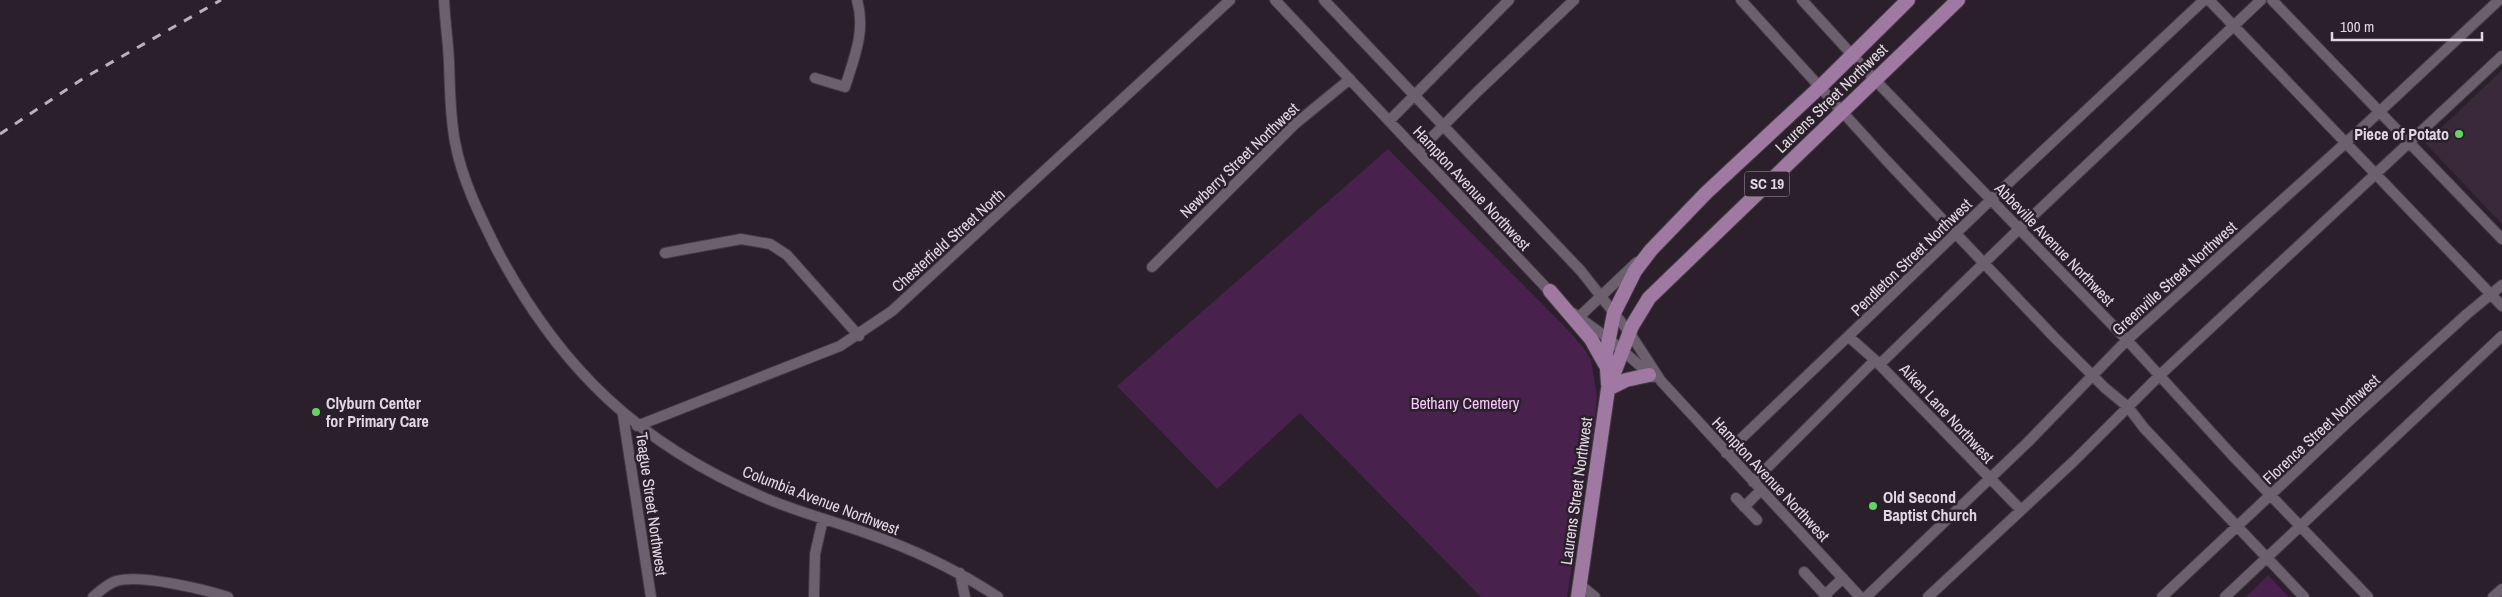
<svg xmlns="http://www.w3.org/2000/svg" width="2502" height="597" viewBox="0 0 2502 597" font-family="'Archivo Narrow',sans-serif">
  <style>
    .built { fill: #39293a }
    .green { fill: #49214d }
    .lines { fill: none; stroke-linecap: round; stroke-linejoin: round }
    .minor-casing { stroke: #433b44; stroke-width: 12 }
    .major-casing { stroke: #433b44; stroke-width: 16 }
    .minor { stroke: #6d606e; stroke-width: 10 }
    .major { stroke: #a079a3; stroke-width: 14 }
    .rail { stroke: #bab1ba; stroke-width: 3; stroke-dasharray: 9 9; stroke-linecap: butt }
    .poi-dot { fill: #65d467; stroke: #2a1f2b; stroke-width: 2 }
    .labels { text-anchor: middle; stroke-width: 5; stroke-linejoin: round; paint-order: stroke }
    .shield { fill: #2a1f2b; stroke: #a9a0aa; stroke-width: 1 }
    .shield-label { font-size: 15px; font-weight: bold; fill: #e0d8e0 }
    .street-label { font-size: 16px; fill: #e0d8e0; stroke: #2a1f2b }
    .poi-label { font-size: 16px; font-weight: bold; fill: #e0d8e0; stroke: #2a1f2b; text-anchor: start }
    .park-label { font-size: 16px; fill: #f5c8f9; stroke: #2a1f2b }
  </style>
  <rect width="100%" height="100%" fill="#2a1f2b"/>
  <path class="built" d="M 2502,70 L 2502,224 L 2425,143 Z"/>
  <path class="green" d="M 1388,149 L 1568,330 L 1583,347 L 1591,360 L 1597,396 L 1594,429 L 1567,597 L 1481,597 L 1300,413 L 1217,489 L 1117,386 Z
    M 2268,575 L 2289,597 L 2246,597 Z"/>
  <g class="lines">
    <defs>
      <path id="minor" d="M 444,0 C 445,21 448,41 449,62 C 450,89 450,116 455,142 C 462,180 480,216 497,250 C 560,369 640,445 765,498 C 798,512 833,521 866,533 C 913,549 957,570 998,597
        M 1275,0 L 1553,295
        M 1324,0 L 1581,271 L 1629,332 L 1661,381 L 1860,597
        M 1741,0 L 1886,160 L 2054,337 L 2105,388 L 2128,407 L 2144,428 L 2304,597
        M 1802,0 L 1875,80 L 2127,340 L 2232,455 L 2368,597
        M 2209,0 L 2502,306
        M 2272,0 L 2502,239
        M 815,78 L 845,87 C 854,58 866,31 857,0
        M 1389,121 L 1509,0
        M 1418,151 L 1477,92 L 1574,0
        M 665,253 L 741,239 L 770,244 L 787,255 L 859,336
        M 1152,267 L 1295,124 L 1350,79
        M 1573,313 L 1609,339 L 1653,377
        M 1579,317 L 1637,262
        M 1849,337 L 1875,360 L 2021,510
        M 1880,364 L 2019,229 L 2261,0
        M 623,415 L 651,597
        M 637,426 L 840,346 L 892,311 L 1230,0
        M 1726,453 L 1998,193 L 2204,0
        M 1753,482 L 1875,360
        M 1736,498 L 1757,520
        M 1744,507 L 1761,490
        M 1804,572 L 1827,597
        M 960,573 L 965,597
        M 1579,584 L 1595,597
        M 1825,595 L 1843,578
        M 93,597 C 100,591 107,584 116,581 C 140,574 203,589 228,597
        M 814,597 L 815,554 L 823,519
        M 1866,597 L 2028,442 L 2127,340 L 2361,129 L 2499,0
        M 1928,597 L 2074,461 L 2160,375 L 2502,56
        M 2162,597 L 2349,421 L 2467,314 L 2502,285
        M 2225,597 L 2502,336
        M 2493,597 L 2502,589"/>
      <path id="major" d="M 1550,291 L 1591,339 L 1605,364
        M 1608,384 L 1606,354 L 1614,313 L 1635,271 L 1651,250 L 1706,193 L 1821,86 L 1908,0
        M 1608,389 L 1626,380 L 1649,375
        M 1578,597 L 1608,389 L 1632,326 L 1649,298 L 1958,0"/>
    </defs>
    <use href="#minor" class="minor-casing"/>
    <use href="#major" class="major-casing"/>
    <use href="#minor" class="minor"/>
    <use href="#major" class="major"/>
    <path class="rail" d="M 0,134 L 84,78 L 221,0"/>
  </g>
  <g class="poi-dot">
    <circle cx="2459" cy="134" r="5"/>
    <circle cx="316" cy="412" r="5"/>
    <circle cx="1873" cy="506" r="5"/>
  </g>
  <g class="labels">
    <rect class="shield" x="1744.5" y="171.5" width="45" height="25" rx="4"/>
    <g class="shield-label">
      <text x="1767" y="189">SC 19</text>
    </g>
    <g class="street-label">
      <text transform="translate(1831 98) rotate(-44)" y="6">Laurens Street Northwest</text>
      <text transform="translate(1239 160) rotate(-44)" y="6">Newberry Street Northwest</text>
      <text transform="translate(1472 188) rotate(47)" y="6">Hampton Avenue Northwest</text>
      <text transform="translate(948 240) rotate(-42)" y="6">Chesterfield Street North</text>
      <text transform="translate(2055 244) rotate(46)" y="6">Abbeville Avenue Northwest</text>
      <text transform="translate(1911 257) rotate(-44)" y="6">Pendleton Street Northwest</text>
      <text transform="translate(2174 278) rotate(-42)" y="6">Greenville Street Northwest</text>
      <text transform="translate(1947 413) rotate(47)" y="6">Aiken Lane Northwest</text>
      <text transform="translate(2321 429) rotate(-43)" y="6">Florence Street Northwest</text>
      <text transform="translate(1771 479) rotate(47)" y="6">Hampton Avenue Northwest</text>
      <text transform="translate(1576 491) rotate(-82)" y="6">Laurens Street Northwest</text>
      <text transform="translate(821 500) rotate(21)" y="6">Columbia Avenue Northwest</text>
      <text transform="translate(652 504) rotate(82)" y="6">Teague Street Northwest</text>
    </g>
    <g class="poi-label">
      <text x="2449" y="140" text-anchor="end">Piece of Potato</text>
      <text x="326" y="409">Clyburn Center<tspan x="326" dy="18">for Primary Care</tspan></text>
      <text x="1883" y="503">Old Second<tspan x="1883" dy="18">Baptist Church</tspan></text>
    </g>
    <g class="park-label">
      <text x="1465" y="409">Bethany Cemetery</text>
    </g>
  </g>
  <path d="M2332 32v8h150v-8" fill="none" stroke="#e0d8e0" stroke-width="2.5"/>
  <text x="2340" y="32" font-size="15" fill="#e0d8e0" stroke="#2a1f2b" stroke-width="4" paint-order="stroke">100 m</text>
</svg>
